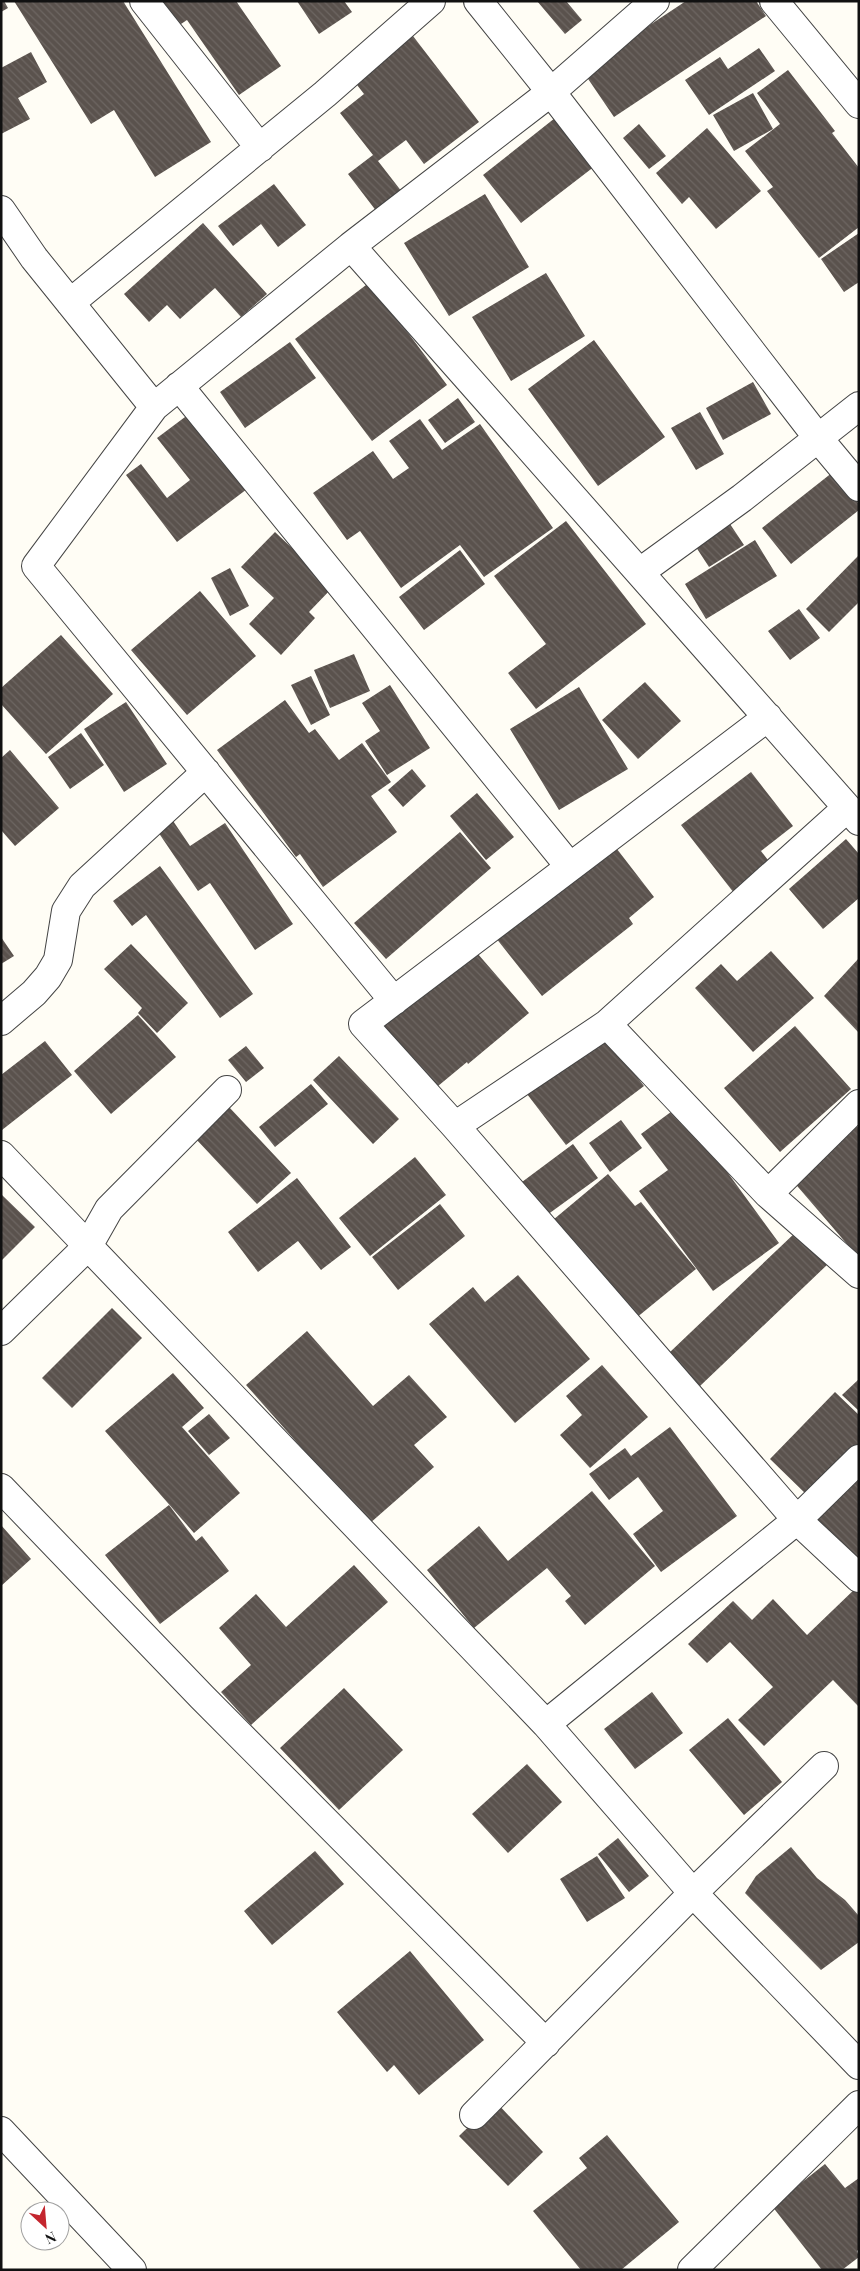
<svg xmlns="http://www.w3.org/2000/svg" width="860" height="2271" viewBox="0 0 860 2271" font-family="'Playfair Display',serif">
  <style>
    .building { fill: url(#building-back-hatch) }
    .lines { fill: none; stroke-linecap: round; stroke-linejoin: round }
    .minor-casing { stroke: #444; stroke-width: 30 }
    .minor { stroke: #fff; stroke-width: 28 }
  </style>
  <defs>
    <pattern id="building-back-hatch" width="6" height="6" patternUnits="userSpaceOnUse" patternTransform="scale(1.25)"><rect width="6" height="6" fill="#5a524d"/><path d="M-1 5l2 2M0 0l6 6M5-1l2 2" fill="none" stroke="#6d6662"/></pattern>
  </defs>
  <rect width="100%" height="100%" fill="#fffdf5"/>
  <path class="building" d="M 1,1 L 4,1 L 8,8 L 1,12 Z
    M 14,1 L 123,1 L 211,142 L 155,177 L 114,110 L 91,124 Z
    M 156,1 L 236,1 L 281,66 L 239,95 L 187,20 L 175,28 Z
    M 297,1 L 344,1 L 352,12 L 319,34 Z
    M 537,1 L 566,1 L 582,20 L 565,34 Z
    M 686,1 L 756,1 L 766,16 L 614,117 L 582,70 Z
    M 413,36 L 479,122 L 424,164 L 406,140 L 378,161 L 402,192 L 377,212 L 348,174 L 373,155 L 340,113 L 364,94 L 354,81 Z
    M 759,48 L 775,71 L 709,115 L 685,80 L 720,57 L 728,69 Z
    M 31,52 L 47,82 L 18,98 L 30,119 L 1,134 L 1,68 Z
    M 788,70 L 835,131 L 832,133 L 859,168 L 859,227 L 819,258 L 767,191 L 773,187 L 745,151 L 780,124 L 757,93 Z
    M 753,93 L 773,129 L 734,151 L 713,115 Z
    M 555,118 L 595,166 L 521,223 L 483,175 Z
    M 639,124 L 666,156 L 649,169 L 623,138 Z
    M 707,128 L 761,191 L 716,229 L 689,197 L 682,204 L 656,173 Z
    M 274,184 L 306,225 L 278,247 L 261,224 L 233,246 L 218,226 Z
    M 485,194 L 529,267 L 449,316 L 404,243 Z
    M 203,223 L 267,294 L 241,317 L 215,288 L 180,319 L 167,305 L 149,322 L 124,294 Z
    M 859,233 L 859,282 L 844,292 L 821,259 Z
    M 546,273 L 585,336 L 511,381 L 472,317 Z
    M 370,282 L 447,385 L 372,441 L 295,339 Z
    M 594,340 L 665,437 L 598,486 L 528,389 Z
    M 290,342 L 316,378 L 245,428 L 220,392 Z
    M 753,382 L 771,414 L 723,440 L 706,408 Z
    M 458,398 L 475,422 L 445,443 L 428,420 Z
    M 193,411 L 251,486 L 177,542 L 126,475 L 141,464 L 167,498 L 190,480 L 157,438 Z
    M 700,412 L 724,454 L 696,470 L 671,428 Z
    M 420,419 L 442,450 L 480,424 L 553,528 L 484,577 L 460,545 L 401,588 L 360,531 L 347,540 L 313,493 L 373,451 L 393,479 L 409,468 L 389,441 Z
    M 833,472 L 859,504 L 859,510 L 791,564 L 762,528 Z
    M 566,521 L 646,624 L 536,709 L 508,673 L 546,644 L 494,576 Z
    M 728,521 L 744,545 L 709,567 L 694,544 Z
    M 275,532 L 333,587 L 309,612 L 315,618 L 281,655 L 249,624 L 274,598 L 241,567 Z
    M 755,540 L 777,576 L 706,619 L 685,584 Z
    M 460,550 L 485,584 L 424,630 L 399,597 Z
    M 859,555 L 859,602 L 829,632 L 806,609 Z
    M 230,568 L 249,606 L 230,616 L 211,578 Z
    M 200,591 L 256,656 L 187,715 L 131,650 Z
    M 799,609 L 820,638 L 790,660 L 768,631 Z
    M 61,635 L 113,694 L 46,754 L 1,704 L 1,688 Z
    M 354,654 L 370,691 L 330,708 L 314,670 Z
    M 311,676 L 330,715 L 311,725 L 291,685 Z
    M 645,682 L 681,721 L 638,759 L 602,720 Z
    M 390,685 L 430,748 L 387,775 L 365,741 L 380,731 L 362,703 Z
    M 579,687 L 628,769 L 559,810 L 510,729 Z
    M 285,700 L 309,733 L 315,729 L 339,760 L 362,743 L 391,782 L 371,796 L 397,832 L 323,887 L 300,854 L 296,857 L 217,750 Z
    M 126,702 L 167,764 L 124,792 L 84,729 Z
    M 81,733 L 104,765 L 70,789 L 48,757 Z
    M 10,750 L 59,808 L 15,846 L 1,830 L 1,758 Z
    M 412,769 L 426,786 L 403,807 L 388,790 Z
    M 751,772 L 793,826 L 761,851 L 771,864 L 734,893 L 681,825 Z
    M 477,793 L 514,837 L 486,860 L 450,816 Z
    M 167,812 L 190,846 L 225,823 L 293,924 L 255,950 L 210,883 L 198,891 L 152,823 Z
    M 460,832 L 491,868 L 386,959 L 354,923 Z
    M 846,839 L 859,854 L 859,898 L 823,929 L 789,889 Z
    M 610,840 L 654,897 L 629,918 L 633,924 L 542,996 L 492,933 Z
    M 160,866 L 253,994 L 220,1018 L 146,915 L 132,926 L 113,901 Z
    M 1,937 L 14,956 L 1,964 Z
    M 131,944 L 188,1003 L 157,1033 L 138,1013 L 142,1008 L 104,969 Z
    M 471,946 L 529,1013 L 468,1064 L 467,1062 L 432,1091 L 377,1025 Z
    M 771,951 L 814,998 L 753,1052 L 695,988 L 721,964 L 737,981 Z
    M 859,958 L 859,1033 L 824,996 Z
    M 138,1015 L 176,1057 L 111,1114 L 74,1071 Z
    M 795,1026 L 851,1089 L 780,1152 L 724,1088 Z
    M 605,1035 L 644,1086 L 566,1145 L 527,1094 Z
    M 45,1041 L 72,1075 L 2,1130 L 1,1075 Z
    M 246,1046 L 264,1068 L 246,1082 L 228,1060 Z
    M 339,1056 L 399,1119 L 373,1144 L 313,1080 Z
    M 311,1084 L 328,1104 L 275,1147 L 259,1127 Z
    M 679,1106 L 779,1243 L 713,1291 L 639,1191 L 668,1170 L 641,1134 Z
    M 229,1107 L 291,1173 L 257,1204 L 195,1138 Z
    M 621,1120 L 642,1148 L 610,1172 L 589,1143 Z
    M 856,1125 L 859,1128 L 859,1258 L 792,1180 Z
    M 573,1144 L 598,1178 L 547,1215 L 522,1182 Z
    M 415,1157 L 446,1195 L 370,1256 L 339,1218 Z
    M 608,1174 L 635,1206 L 641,1202 L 696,1269 L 630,1323 L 547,1225 Z
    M 297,1178 L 351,1247 L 321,1270 L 298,1241 L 258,1272 L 228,1232 Z
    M 1,1194 L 35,1227 L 1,1261 Z
    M 440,1204 L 465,1236 L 398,1290 L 372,1257 Z
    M 797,1231 L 828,1264 L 700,1386 L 669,1353 Z
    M 518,1275 L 590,1359 L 515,1423 L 429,1324 L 473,1287 L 485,1302 Z
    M 112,1308 L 142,1338 L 72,1408 L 42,1378 Z
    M 307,1331 L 373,1406 L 409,1375 L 447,1417 L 414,1445 L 434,1467 L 369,1524 L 246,1385 Z
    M 602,1365 L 648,1417 L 590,1468 L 560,1435 L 582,1415 L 566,1396 Z
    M 173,1373 L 204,1408 L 182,1427 L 240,1493 L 194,1533 L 105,1431 Z
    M 859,1379 L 859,1411 L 842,1395 Z
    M 835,1392 L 859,1415 L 859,1444 L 808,1496 L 770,1459 Z
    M 209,1414 L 230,1438 L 209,1455 L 188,1431 Z
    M 670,1427 L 737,1516 L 661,1572 L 633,1534 L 663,1511 L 638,1477 L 609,1500 L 589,1474 L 625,1448 L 631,1456 Z
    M 859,1477 L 859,1565 L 814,1518 Z
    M 592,1491 L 655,1566 L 585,1625 L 565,1601 L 571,1596 L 547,1568 L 474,1628 L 427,1570 L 479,1526 L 508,1561 Z
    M 169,1505 L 196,1541 L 202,1536 L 229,1571 L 160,1624 L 105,1555 Z
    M 1,1525 L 31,1559 L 1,1586 Z
    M 354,1565 L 388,1602 L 251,1725 L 221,1692 L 251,1665 L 219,1628 L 256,1594 L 286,1627 Z
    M 859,1585 L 859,1707 L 833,1680 L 764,1746 L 738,1720 L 773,1687 L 730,1642 L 707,1663 L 688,1644 L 733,1601 L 752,1620 L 773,1599 L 807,1635 Z
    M 344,1688 L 403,1750 L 339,1810 L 280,1748 Z
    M 652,1692 L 683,1733 L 635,1769 L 604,1729 Z
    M 728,1718 L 782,1782 L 744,1815 L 689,1750 Z
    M 527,1764 L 562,1802 L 508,1853 L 472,1814 Z
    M 618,1838 L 649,1876 L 629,1892 L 598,1854 Z
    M 791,1847 L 817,1878 L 845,1900 L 859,1916 L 859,1942 L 821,1970 L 745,1893 L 756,1876 Z
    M 315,1851 L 344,1884 L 272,1945 L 244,1911 Z
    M 597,1856 L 625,1898 L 587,1922 L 560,1879 Z
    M 410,1951 L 484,2040 L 419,2095 L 394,2065 L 387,2072 L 337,2012 Z
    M 495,2101 L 543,2152 L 508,2186 L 459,2136 Z
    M 607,2135 L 679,2222 L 621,2270 L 581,2270 L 533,2211 L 587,2168 L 579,2158 Z
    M 825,2164 L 845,2188 L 859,2178 L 859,2249 L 857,2251 L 859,2257 L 842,2270 L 822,2270 L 772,2206 Z"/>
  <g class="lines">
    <defs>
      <path id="minor" d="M 144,1 L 260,148
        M 478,1 L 551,92 L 655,1
        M 774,1 L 859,104
        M 1,210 L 34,258 L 154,407 L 351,246 L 859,821
        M 351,246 L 551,92 L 818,438 L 859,487
        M 70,303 L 325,94 L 431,1
        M 179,386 L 570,867
        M 154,407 L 36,566 L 394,1001
        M 640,572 L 742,498 L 859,406
        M 768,717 L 363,1024 L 455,1126 L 797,1520 L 859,1578
        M 1,1021 L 34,993 L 48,977 L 58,960 L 66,911 L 82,886 L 206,772
        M 607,1024 L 847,808
        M 227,1090 L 109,1209 L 88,1246 L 546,1724 L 693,1893 L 859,2065
        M 455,1126 L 607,1024 L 768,1194 L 859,1274
        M 1,1155 L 88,1246 L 1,1331
        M 768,1194 L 859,1104
        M 1,1488 L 202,1697 L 546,2043
        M 546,1724 L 797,1520 L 859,1459
        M 474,2115 L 693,1893 L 824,1766
        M 1,2131 L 132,2270
        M 692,2270 L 859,2105"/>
    </defs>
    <use href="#minor" class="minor-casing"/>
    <use href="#minor" class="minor"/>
  </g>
  <rect width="860" height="2271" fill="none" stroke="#111111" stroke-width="5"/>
  <g transform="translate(45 2226) rotate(154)"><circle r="24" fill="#ffffff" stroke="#a0a0a0"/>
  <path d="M0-4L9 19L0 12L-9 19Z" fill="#c4262e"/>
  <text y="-8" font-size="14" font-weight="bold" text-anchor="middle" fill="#111111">N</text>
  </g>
</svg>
